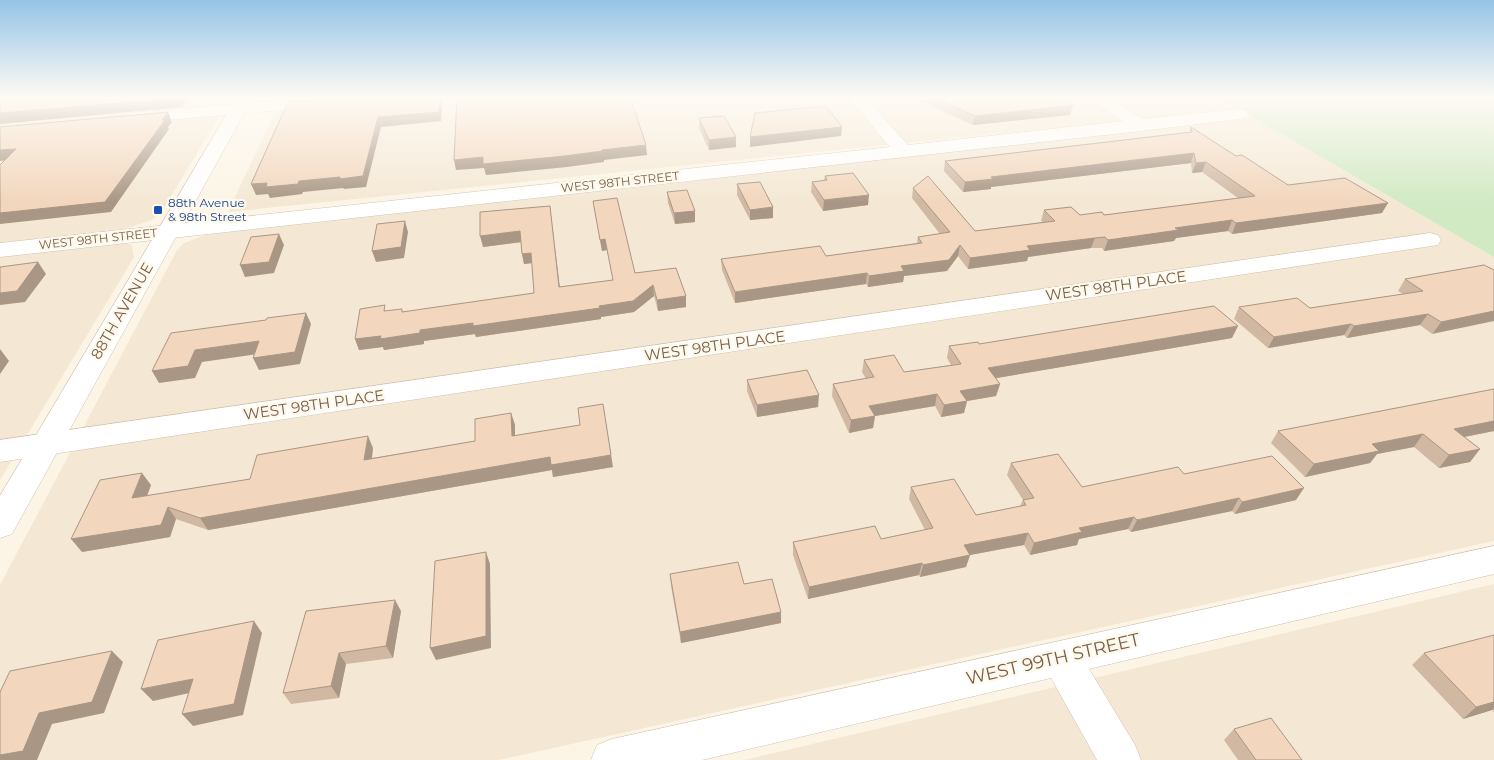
<svg xmlns="http://www.w3.org/2000/svg" width="1494" height="760" viewBox="0 0 1494 760" font-family="Montserrat,sans-serif">
  <style>
    .residential { fill: #f4e8d4 }
    .green { fill: #d1eac4 }
    .lines { fill: none; stroke-linecap: round; stroke-linejoin: round }
    .minor-casing { stroke: #d0c0ae; stroke-width: 1 }
    .tertiary-casing { stroke: #d0c0ae; stroke-width: 1 }
    .minor { fill: #fff; fill-rule: evenodd }
    .tertiary { fill: #fff; fill-rule: evenodd }
    .wall { fill: #d0b8a3 }
    .shaded-wall { fill: #a99684 }
    .building { fill: #f2d6bd; stroke: #a99684 }
    .transit-dot { fill: #1a4fb4; stroke: #fff9ec; stroke-width: 2 }
    .labels { text-anchor: middle; stroke-width: 4.5; stroke-linejoin: round; paint-order: stroke }
    .far-street-label { font-size: 12px; fill: #765d4a; stroke: #fff9ec }
    .far-transit-label { font-size: 12px; fill: #164399; stroke: #fff9ec; text-anchor: start }
    .street-label { font-size: 15px; fill: #765d4a; stroke: #fff9ec }
    .near-street-label { font-size: 18px; fill: #765d4a; stroke: #fff9ec }
  </style>
  <rect width="100%" height="100%" fill="#fcf5e6"/>
  <path class="residential" d="M 0,97 L 231,97 L 162,211 L 152,220 L 125,229 L 103,232 L 0,243 Z
    M 282,97 L 1216,97 L 1238,109 L 228,212 Z
    M 1252,117 L 1494,257 L 1494,541 L 499,760 L 0,760 L 0,585 L 177,250 L 184,243 L 205,235 L 234,230 Z
    M 122,243 L 132,245 L 134,257 L 130,264 L 0,480 L 0,256 Z
    M 1494,584 L 1494,760 L 744,760 Z"/>
  <path class="green" d="M 1216,97 L 1494,97 L 1494,257 L 1238,109 Z"/>
  <g class="lines">
    <defs>
      <path id="minor" d="M 322,97 L 382,97 L 380,100 L 374,102 L 131,123 L 125,122 L 122,118 L 125,114 L 131,113 Z
        M 848,97 L 865,97 L 908,145 L 1123,121 L 1092,100 L 1090,97 L 1108,97 L 1143,119 L 1239,109 L 1245,110 L 1248,114 L 1245,118 L 1239,119 L 1141,131 L 0,257 L 0,243 L 890,147 Z
        M 1430,233 L 1438,235 L 1441,240 L 1438,245 L 0,462 L 0,440 Z
        M 1494,546 L 1494,574 L 1089,669 L 1135,745 L 1141,760 L 1097,760 L 1051,678 L 702,760 L 591,760 L 597,745 L 612,739 Z"/>
      <path id="tertiary" d="M 237,97 L 253,97 L 12,534 L 0,538 L 0,496 Z"/>
    </defs>
    <use href="#minor" class="minor-casing"/>
    <use href="#tertiary" class="tertiary-casing"/>
    <use href="#minor" class="minor"/>
    <use href="#tertiary" class="tertiary"/>
  </g>
  <path class="wall" d="M 912,97 L 1061,97 L 1073,105 L 1070,115 L 973,125 Z
    M 699,118 L 736,147 L 709,150 L 699,128 Z
    M 1191,127 L 1236,156 L 1288,185 L 1382,213 L 1232,234 L 1228,231 L 1176,238 L 1174,241 L 1104,251 L 1102,248 L 1091,248 L 1028,257 L 1027,261 L 968,269 L 958,256 L 947,271 L 904,276 L 903,282 L 868,287 L 866,284 L 735,303 L 722,270 L 721,259 L 826,256 L 917,243 L 918,237 L 940,234 L 912,198 L 913,188 L 975,231 L 1043,222 L 1041,221 L 1044,210 L 1080,215 L 1104,215 L 1238,198 L 1202,172 L 1192,173 L 1191,163 L 991,187 L 991,189 L 963,192 L 944,171 L 945,161 L 1189,133 Z
    M 825,176 L 868,205 L 823,211 L 811,192 L 812,182 L 824,180 Z
    M 737,184 L 773,218 L 750,220 L 737,195 Z
    M 667,192 L 695,211 L 695,222 L 675,224 L 668,203 Z
    M 593,201 L 635,273 L 686,296 L 686,307 L 658,311 L 654,296 L 634,312 L 601,317 L 601,319 L 476,337 L 475,334 L 424,341 L 424,344 L 384,350 L 383,347 L 359,350 L 355,339 L 387,311 L 403,312 L 534,293 L 532,263 L 524,264 L 522,254 L 521,242 L 483,247 L 550,206 L 560,287 L 613,280 L 607,250 L 602,251 Z
    M 1484,265 L 1432,334 L 1420,325 L 1347,338 L 1344,335 L 1268,348 L 1234,319 L 1239,307 L 1310,308 L 1403,294 L 1398,291 L 1405,279 Z
    M 1232,338 L 996,378 L 1000,384 L 996,396 L 967,401 L 964,413 L 941,417 L 935,406 L 875,416 L 873,428 L 849,433 L 832,396 L 833,384 L 866,379 L 862,372 L 864,360 L 904,372 L 951,365 L 947,358 L 949,346 L 979,344 Z
    M 747,380 L 818,407 L 757,417 L 747,391 Z
    M 1494,389 L 1494,431 L 1464,437 L 1480,449 L 1470,462 L 1439,468 L 1414,447 L 1377,454 L 1370,463 L 1305,477 L 1271,443 L 1278,431 Z
    M 511,413 L 515,425 L 515,435 L 613,467 L 553,477 L 552,470 L 208,530 L 176,519 L 170,537 L 82,552 L 151,485 L 147,496 L 250,479 L 373,448 L 372,458 L 475,441 Z
    M 1011,463 L 1082,487 L 1184,474 L 1296,500 L 1235,514 L 1232,511 L 1131,532 L 1128,529 L 1079,539 L 1077,545 L 1030,555 L 1024,545 L 970,555 L 966,567 L 920,577 L 919,575 L 808,599 L 793,555 L 793,542 L 881,539 L 925,530 L 909,499 L 911,487 L 976,515 L 1020,506 L 1023,500 L 1007,475 Z
    M 670,574 L 744,584 L 781,612 L 781,623 L 681,643 L 671,586 Z
    M 306,611 L 401,611 L 393,658 L 346,664 L 339,698 L 291,704 L 283,693 Z
    M 1494,635 L 1494,712 L 1492,710 L 1463,719 L 1412,665 L 1424,653 Z
    M 1234,729 L 1302,760 L 1238,760 L 1224,740 Z"/>
  <path class="shaded-wall" d="M 179,97 L 190,97 L 182,107 L 0,124 L 0,113 Z
    M 440,97 L 443,97 L 441,121 L 381,127 L 366,187 L 344,189 L 343,188 L 303,192 L 302,194 L 270,198 L 268,194 L 256,195 L 251,184 L 299,181 L 340,177 L 378,117 Z
    M 1073,105 L 1070,115 L 973,125 L 975,116 Z
    M 168,112 L 172,122 L 168,127 L 169,129 L 111,212 L 0,224 L 0,213 L 162,120 Z
    M 842,127 L 841,136 L 750,147 L 750,137 Z
    M 736,137 L 736,147 L 709,150 L 709,140 Z
    M 646,145 L 647,155 L 604,160 L 604,162 L 567,167 L 486,175 L 484,168 L 456,170 L 454,160 L 483,157 L 602,150 Z
    M 16,149 L 22,159 L 0,161 L 0,150 Z
    M 1194,153 L 1191,163 L 991,187 L 991,189 L 963,192 L 965,182 L 991,177 Z
    M 1206,162 L 1202,172 L 1192,173 L 1196,163 Z
    M 869,195 L 868,205 L 823,211 L 824,200 Z
    M 1388,203 L 1382,213 L 1232,234 L 1236,223 Z
    M 550,206 L 551,216 L 561,298 L 559,287 Z
    M 773,207 L 773,218 L 750,220 L 750,210 Z
    M 695,211 L 695,222 L 675,224 L 674,213 Z
    M 1232,220 L 1228,231 L 1176,238 L 1174,241 L 1104,251 L 1108,240 L 1175,228 Z
    M 405,221 L 408,232 L 404,258 L 376,262 L 372,251 Z
    M 520,231 L 522,242 L 483,247 L 480,236 Z
    M 279,234 L 284,245 L 274,273 L 245,277 L 240,265 Z
    M 1095,238 L 1091,248 L 1028,257 L 1027,261 L 968,269 L 970,258 L 1027,246 Z
    M 605,239 L 607,250 L 602,251 L 600,240 Z
    M 960,245 L 958,256 L 947,271 L 904,276 L 903,282 L 868,287 L 869,276 Z
    M 531,253 L 533,263 L 524,264 L 522,254 Z
    M 38,262 L 46,274 L 25,302 L 0,305 L 0,293 Z
    M 867,273 L 866,284 L 735,303 L 735,292 Z
    M 653,285 L 654,296 L 634,312 L 601,317 L 601,319 L 476,337 L 475,334 L 424,341 L 424,344 L 384,350 L 383,347 L 359,350 L 355,339 L 599,306 Z
    M 686,296 L 686,307 L 658,311 L 657,300 Z
    M 1494,311 L 1494,321 L 1432,334 L 1441,322 Z
    M 306,313 L 311,324 L 300,364 L 259,370 L 253,358 Z
    M 1428,314 L 1420,325 L 1347,338 L 1354,326 Z
    M 1351,324 L 1344,335 L 1268,348 L 1274,337 Z
    M 1238,326 L 1232,338 L 985,380 L 988,368 Z
    M 259,341 L 265,353 L 202,362 L 195,378 L 159,383 L 152,371 L 195,350 Z
    M 0,349 L 9,361 L 0,374 Z
    M 1000,384 L 996,396 L 967,401 L 964,413 L 941,417 L 944,405 L 960,391 Z
    M 937,394 L 935,406 L 875,416 L 873,428 L 849,433 L 851,420 L 869,406 Z
    M 819,395 L 818,407 L 757,417 L 757,405 Z
    M 603,404 L 613,467 L 553,477 L 552,470 L 208,530 L 200,518 L 550,457 Z
    M 511,413 L 515,425 L 515,448 L 512,436 Z
    M 1494,421 L 1494,431 L 1444,441 L 1454,429 Z
    M 1423,434 L 1414,447 L 1377,454 L 1370,463 L 1305,477 L 1314,464 L 1372,444 Z
    M 368,436 L 373,448 L 370,472 L 364,460 Z
    M 1480,449 L 1470,462 L 1439,468 L 1449,455 Z
    M 142,473 L 151,485 L 141,511 L 132,498 Z
    M 1304,488 L 1296,500 L 1235,514 L 1242,502 Z
    M 1239,498 L 1232,511 L 1131,532 L 1137,520 Z
    M 168,507 L 176,519 L 170,537 L 82,552 L 71,539 Z
    M 1134,517 L 1128,529 L 1079,539 L 1077,545 L 1030,555 L 1034,543 L 1079,528 Z
    M 1028,533 L 1024,545 L 970,555 L 966,567 L 920,577 L 923,565 L 964,545 Z
    M 486,552 L 490,564 L 491,648 L 436,660 L 430,648 Z
    M 922,563 L 919,575 L 808,599 L 809,587 Z
    M 395,600 L 401,611 L 393,658 L 386,646 Z
    M 781,612 L 781,623 L 681,643 L 680,632 Z
    M 254,621 L 262,633 L 243,715 L 193,726 L 182,714 Z
    M 112,651 L 123,662 L 104,713 L 52,724 L 37,760 L 0,760 L 0,755 L 39,713 Z
    M 339,653 L 346,664 L 339,698 L 331,686 Z
    M 193,679 L 203,690 L 153,701 L 141,689 Z
    M 1494,702 L 1494,708 L 1492,710 L 1463,719 L 1476,707 Z"/>
  <path class="building" d="M 0,97 L 179,97 L 178,98 L 0,113 Z
    M 348,97 L 440,97 L 439,112 L 378,117 L 363,176 L 340,179 L 340,177 L 299,181 L 298,184 L 266,187 L 267,183 L 251,184 L 288,102 Z
    M 457,97 L 498,97 L 502,98 L 516,97 L 630,97 L 646,145 L 602,150 L 602,151 L 565,156 L 483,164 L 483,157 L 454,160 Z
    M 934,97 L 1061,97 L 1073,105 L 975,116 Z
    M 826,106 L 842,127 L 750,137 L 755,113 Z
    M 168,112 L 162,120 L 165,120 L 105,202 L 0,213 L 0,165 L 16,149 L 0,150 L 0,127 Z
    M 724,116 L 736,137 L 709,140 L 699,118 Z
    M 1191,127 L 1236,156 L 1242,155 L 1288,185 L 1345,178 L 1388,203 L 1236,223 L 1232,220 L 1175,228 L 1179,230 L 1108,240 L 1105,237 L 1095,238 L 1027,246 L 1030,250 L 970,258 L 960,245 L 949,260 L 901,266 L 904,271 L 869,276 L 867,273 L 735,292 L 721,259 L 820,246 L 826,256 L 922,243 L 918,237 L 950,232 L 913,188 L 928,176 L 975,231 L 1055,221 L 1044,210 L 1071,207 L 1080,215 L 1102,212 L 1104,215 L 1255,196 L 1206,162 L 1196,163 L 1194,153 L 991,177 L 993,179 L 965,182 L 945,161 L 1192,132 Z
    M 853,173 L 869,195 L 824,200 L 812,182 L 827,180 L 825,176 Z
    M 760,182 L 773,207 L 750,210 L 737,184 Z
    M 687,190 L 695,211 L 674,213 L 667,192 Z
    M 617,198 L 635,273 L 676,268 L 686,296 L 657,300 L 653,285 L 633,301 L 599,306 L 600,308 L 473,326 L 473,323 L 420,330 L 420,333 L 380,339 L 381,336 L 355,339 L 360,309 L 385,305 L 384,311 L 402,309 L 402,312 L 534,293 L 531,253 L 522,254 L 520,231 L 480,236 L 480,212 L 550,206 L 559,287 L 613,280 L 605,239 L 600,240 L 593,201 Z
    M 405,221 L 401,247 L 372,251 L 377,224 Z
    M 279,234 L 269,262 L 240,265 L 251,237 Z
    M 38,262 L 17,291 L 0,293 L 0,267 Z
    M 1484,265 L 1494,270 L 1494,311 L 1441,322 L 1428,314 L 1354,326 L 1351,324 L 1274,337 L 1239,307 L 1297,298 L 1310,308 L 1423,291 L 1405,279 Z
    M 1214,306 L 1238,326 L 988,368 L 1000,384 L 960,391 L 967,401 L 944,405 L 937,394 L 869,406 L 875,416 L 851,420 L 833,384 L 874,377 L 864,360 L 894,355 L 904,372 L 961,364 L 949,346 L 978,342 L 979,344 Z
    M 306,313 L 295,352 L 253,358 L 259,341 L 195,350 L 188,366 L 152,371 L 171,333 L 266,320 L 267,318 Z
    M 807,370 L 819,395 L 757,405 L 747,380 Z
    M 1494,389 L 1494,421 L 1454,429 L 1480,449 L 1449,455 L 1423,434 L 1372,444 L 1379,451 L 1314,464 L 1278,431 Z
    M 603,404 L 611,455 L 551,465 L 550,457 L 200,518 L 168,507 L 161,525 L 71,539 L 100,480 L 142,473 L 132,498 L 250,479 L 257,455 L 368,436 L 364,460 L 475,441 L 475,419 L 511,413 L 512,436 L 580,425 L 578,408 Z
    M 1058,454 L 1082,487 L 1178,467 L 1184,474 L 1272,456 L 1304,488 L 1242,502 L 1239,498 L 1137,520 L 1134,517 L 1079,528 L 1082,532 L 1034,543 L 1028,533 L 964,545 L 970,555 L 923,565 L 922,563 L 809,587 L 793,542 L 875,526 L 881,539 L 933,528 L 911,487 L 954,479 L 976,515 L 1026,505 L 1023,500 L 1034,498 L 1011,463 Z
    M 486,552 L 486,636 L 430,648 L 435,561 Z
    M 738,562 L 744,584 L 772,579 L 781,612 L 680,632 L 670,574 Z
    M 395,600 L 386,646 L 339,653 L 331,686 L 283,693 L 306,611 Z
    M 254,621 L 234,704 L 182,714 L 193,679 L 141,689 L 158,640 Z
    M 1494,635 L 1494,702 L 1476,707 L 1424,653 Z
    M 112,651 L 92,702 L 39,713 L 23,751 L 0,755 L 0,692 L 10,671 Z
    M 1271,718 L 1302,760 L 1256,760 L 1234,729 Z"/>
  <linearGradient id="sky" x2="0" y2="1"><stop stop-color="#95c4e7"/><stop offset="0.48" stop-color="#fefaf4"/><stop offset="1" stop-color="#fefaf4" stop-opacity="0"/></linearGradient>
  <rect width="1494" height="203" fill="url(#sky)"/>
  <rect class="transit-dot" x="153" y="205" width="10" height="10" rx="2.5"/>
  <g class="labels">
    <g class="far-street-label">
      <text transform="translate(620 182) rotate(-6)" y="4">WEST 98TH STREET</text>
      <text transform="translate(98 239) rotate(-6)" y="4">WEST 98TH STREET</text>
    </g>
    <g class="far-transit-label">
      <text x="168" y="207">88th Avenue<tspan x="168" dy="14">&amp; 98th Street</tspan></text>
    </g>
    <g class="street-label">
      <text transform="translate(1116 286) rotate(-8)" y="5">WEST 98TH PLACE</text>
      <text transform="translate(122 311) rotate(-60)" y="5">88TH AVENUE</text>
      <text transform="translate(715 346) rotate(-8)" y="5">WEST 98TH PLACE</text>
      <text transform="translate(314 405) rotate(-8)" y="5">WEST 98TH PLACE</text>
    </g>
    <g class="near-street-label">
      <text transform="translate(1053 659) rotate(-13)" y="6">WEST 99TH STREET</text>
    </g>
  </g>
</svg>
